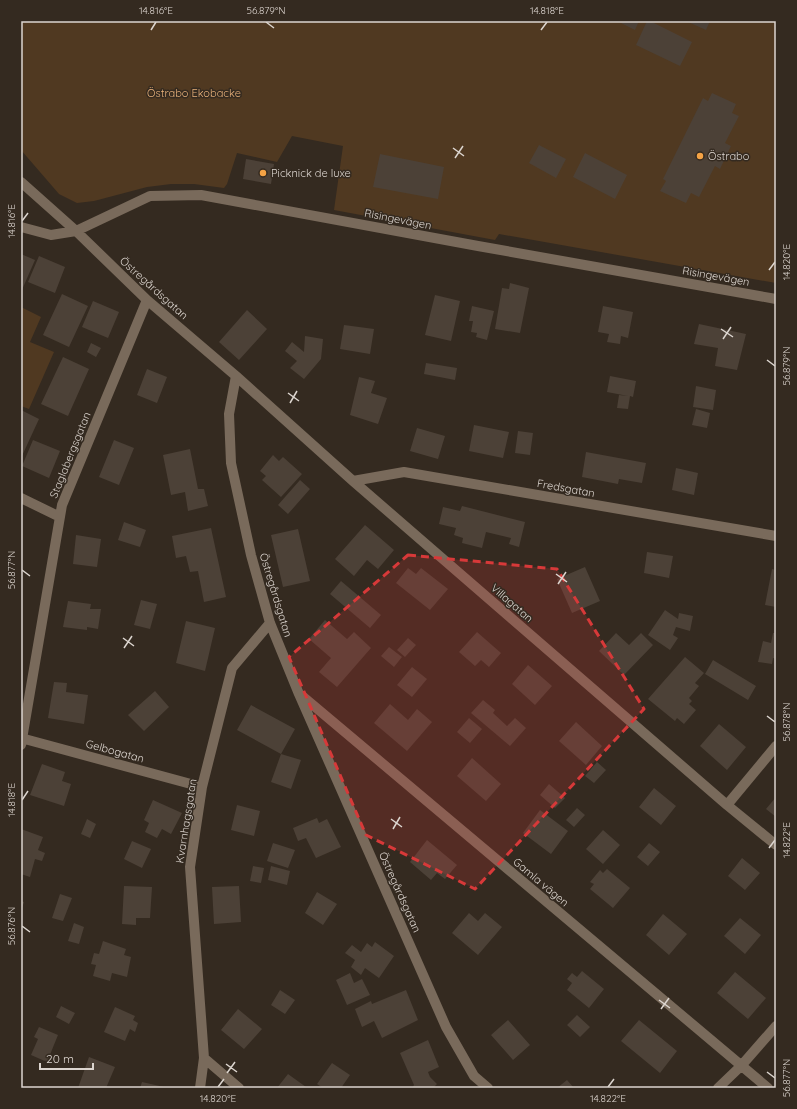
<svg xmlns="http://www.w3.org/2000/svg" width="797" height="1109" viewBox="0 0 797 1109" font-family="Quicksand,sans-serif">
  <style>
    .green { fill: #503921 }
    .building { fill: #4c4137 }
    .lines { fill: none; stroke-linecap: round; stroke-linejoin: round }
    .minor { stroke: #796a5b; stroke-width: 10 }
    .marked { fill: #d73939; fill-opacity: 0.2; stroke: #d73939; stroke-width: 3; stroke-dasharray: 8 5; stroke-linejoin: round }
    .ticks { fill: none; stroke: #dcd5cf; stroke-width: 1.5 }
    .poi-dot { fill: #f5a345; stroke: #342a20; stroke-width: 1.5 }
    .labels { text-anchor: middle; stroke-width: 3; stroke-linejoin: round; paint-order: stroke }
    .park-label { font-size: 11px; fill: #e9b17a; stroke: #342a20 }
    .poi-label { font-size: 11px; fill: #dcd5cf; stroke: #342a20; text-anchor: start }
    .street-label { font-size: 11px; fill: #dcd5cf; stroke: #342a20 }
    .neatline { fill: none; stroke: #dcd5cf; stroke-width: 1.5 }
    .ticks-label { font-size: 10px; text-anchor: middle; fill: #dcd5cf }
  </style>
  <rect width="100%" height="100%" fill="#342a20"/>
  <path class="green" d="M 21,21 L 776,21 L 776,283 L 499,234 L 495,240 L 334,210 L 343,146 L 292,136 L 277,162 L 237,153 L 227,184 L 224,188 L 194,184 L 171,184 L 147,187 L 94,201 L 77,203 L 59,194 L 21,150 Z
    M 21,307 L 41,317 L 30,342 L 54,352 L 29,409 L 21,406 Z"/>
  <path class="building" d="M 617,21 L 639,21 L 635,30 Z
    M 647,21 L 650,21 L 692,42 L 680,66 L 636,45 Z
    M 686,21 L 710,21 L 706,30 Z
    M 712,93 L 736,104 L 732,113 L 739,116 L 725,143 L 731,146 L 720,169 L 715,166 L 699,197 L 691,193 L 686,203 L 660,191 L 666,181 L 663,179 L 703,98 L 708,101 Z
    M 539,145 L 566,159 L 556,178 L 529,163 Z
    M 585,153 L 627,175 L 615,199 L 573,177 Z
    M 380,154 L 444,167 L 438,199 L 373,187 Z
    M 246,159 L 274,164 L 271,184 L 243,179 Z
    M 21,254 L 35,260 L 21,292 Z
    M 39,256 L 65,267 L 55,293 L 28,282 Z
    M 510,283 L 529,288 L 520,333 L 495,329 L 502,288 L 509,289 Z
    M 62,294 L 88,306 L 69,347 L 43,335 Z
    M 435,295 L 460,301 L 451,341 L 425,335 Z
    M 93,301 L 119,312 L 108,338 L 82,327 Z
    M 472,306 L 494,311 L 487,340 L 476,337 L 477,333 L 471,332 L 473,321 L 469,321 Z
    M 603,306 L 633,312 L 628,338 L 621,336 L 620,344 L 607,342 L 609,334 L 598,332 Z
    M 247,310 L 267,329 L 239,360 L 219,342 Z
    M 699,324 L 746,334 L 737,370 L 715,366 L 718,348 L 694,344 Z
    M 344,325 L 374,329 L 370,354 L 340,349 Z
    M 305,336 L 323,339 L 321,359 L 304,379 L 290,368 L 297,361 L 285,351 L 292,342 L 304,352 Z
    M 91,343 L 101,348 L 96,357 L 87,352 Z
    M 63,357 L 89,369 L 68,416 L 41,404 Z
    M 426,363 L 457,368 L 455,380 L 424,374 Z
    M 147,369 L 167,377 L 157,403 L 137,395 Z
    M 610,376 L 636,381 L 633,397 L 630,396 L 628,409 L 617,408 L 619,395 L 628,396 L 607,392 Z
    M 359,377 L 375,381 L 371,393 L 387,398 L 378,424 L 350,415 Z
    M 696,386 L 716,390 L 713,410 L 693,407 Z
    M 696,409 L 710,413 L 707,428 L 692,425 Z
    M 21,410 L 39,419 L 21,458 Z
    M 474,425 L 509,432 L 503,458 L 469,451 Z
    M 417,428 L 445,436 L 438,459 L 410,451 Z
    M 518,431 L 533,433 L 530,455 L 515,453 Z
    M 33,440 L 60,451 L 49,478 L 22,466 Z
    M 114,440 L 134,448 L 119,485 L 99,477 Z
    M 190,449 L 198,489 L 204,489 L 208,506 L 188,511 L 185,492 L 171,495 L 163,455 Z
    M 586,452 L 646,463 L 642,483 L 619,479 L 618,484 L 582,477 Z
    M 273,455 L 279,461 L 283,457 L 302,474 L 281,497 L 262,480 L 266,476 L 260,471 Z
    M 676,468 L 698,473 L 694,495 L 672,490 Z
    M 300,480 L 310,489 L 288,514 L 278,505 Z
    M 462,506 L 525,522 L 519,547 L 509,544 L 511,538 L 486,532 L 482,548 L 462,543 L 463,538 L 454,535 L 456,528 L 439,524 L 443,507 L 460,511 Z
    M 124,522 L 146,530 L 140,547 L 118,540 Z
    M 365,525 L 394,550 L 378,569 L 367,560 L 354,576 L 335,559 Z
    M 211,528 L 226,597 L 204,602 L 198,571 L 190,572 L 186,556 L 176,558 L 172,536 Z
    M 298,529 L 310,581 L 283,587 L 271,535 Z
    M 76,535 L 101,539 L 97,567 L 73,564 Z
    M 647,552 L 673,556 L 669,578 L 644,573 Z
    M 585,567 L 600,601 L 572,613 L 557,579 Z
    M 408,568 L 416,574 L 421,568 L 448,589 L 430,610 L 396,583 Z
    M 772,569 L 776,570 L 776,607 L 765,605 Z
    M 341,581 L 381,615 L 370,628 L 330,594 Z
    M 141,600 L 157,604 L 150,629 L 134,625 Z
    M 68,601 L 91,604 L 90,609 L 101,609 L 98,629 L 87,627 L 87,630 L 63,627 Z
    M 665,610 L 678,619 L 679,613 L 693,616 L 690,631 L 676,627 L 673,635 L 678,638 L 670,650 L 648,635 Z
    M 325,620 L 347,639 L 354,632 L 371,648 L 337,687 L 319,672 L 331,658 L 309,639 Z
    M 186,621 L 215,628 L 205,671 L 176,663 Z
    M 477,632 L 501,653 L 489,667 L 481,660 L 475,666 L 459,652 Z
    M 616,633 L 629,645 L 641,633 L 653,645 L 624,675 L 599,651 Z
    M 773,633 L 776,633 L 776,659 L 773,658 L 772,664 L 758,662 L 763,641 L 771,643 Z
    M 408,638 L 416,645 L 405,657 L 397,650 Z
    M 389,647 L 402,657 L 394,667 L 381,656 Z
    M 685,657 L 704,673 L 695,683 L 699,686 L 689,698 L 692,701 L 689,704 L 696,710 L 684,724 L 677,718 L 675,721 L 648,699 Z
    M 713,660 L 756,686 L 748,700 L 705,674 Z
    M 528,665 L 552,686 L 535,705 L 512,684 Z
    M 412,667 L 427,679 L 412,697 L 397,685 Z
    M 54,682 L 67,683 L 66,692 L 88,695 L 84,724 L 48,718 Z
    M 155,691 L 169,707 L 144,731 L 128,715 Z
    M 483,700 L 495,710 L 493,713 L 507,726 L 515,718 L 526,728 L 510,746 L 471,713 Z
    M 390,704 L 408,720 L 417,709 L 432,722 L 407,751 L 374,723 Z
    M 251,705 L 295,729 L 281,754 L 237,730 Z
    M 469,718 L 482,729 L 470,743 L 457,732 Z
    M 576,722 L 602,746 L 586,765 L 559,741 Z
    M 719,724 L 746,747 L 727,770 L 700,746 Z
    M 281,754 L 301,760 L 291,789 L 271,782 Z
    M 472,758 L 501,784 L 486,801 L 457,776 Z
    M 597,762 L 606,770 L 594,783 L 585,776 Z
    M 42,764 L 65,772 L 62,781 L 71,784 L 64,806 L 30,795 Z
    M 549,784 L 565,798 L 555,808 L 540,795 Z
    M 654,788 L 676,806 L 661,825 L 639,807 Z
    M 776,797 L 776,817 L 766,809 Z
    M 153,800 L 182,813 L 171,834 L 162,829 L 157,838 L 145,832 L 149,823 L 144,820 Z
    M 237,805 L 260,811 L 254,836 L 231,830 Z
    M 577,808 L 585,815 L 574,827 L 566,820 Z
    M 540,810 L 568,831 L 551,854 L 523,833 Z
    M 317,818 L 319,823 L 327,819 L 341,847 L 316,858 L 306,838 L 298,841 L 293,828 Z
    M 87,819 L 96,824 L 90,838 L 81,834 Z
    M 21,829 L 43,837 L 38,850 L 45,853 L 42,861 L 35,859 L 30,877 L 21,874 Z
    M 603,830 L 620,845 L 603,864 L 586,849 Z
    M 427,840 L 457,865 L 445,879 L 437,873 L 431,880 L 410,862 Z
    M 132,841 L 151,849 L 142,868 L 124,859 Z
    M 273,843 L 295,850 L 288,868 L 267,861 Z
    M 649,843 L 660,852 L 648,866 L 637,857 Z
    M 742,858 L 760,873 L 745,890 L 728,876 Z
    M 253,866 L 264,868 L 261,883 L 250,881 Z
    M 271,866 L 290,871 L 287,885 L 268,880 Z
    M 607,869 L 630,888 L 613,908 L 590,889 L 594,884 L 590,882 L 600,870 L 603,873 Z
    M 124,886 L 152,887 L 150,918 L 136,918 L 136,925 L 122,924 Z
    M 239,886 L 241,922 L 214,924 L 212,887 Z
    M 317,892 L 337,904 L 323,925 L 305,913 Z
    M 60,894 L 72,898 L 63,921 L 52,918 Z
    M 21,901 L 24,902 L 21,911 Z
    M 469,913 L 478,921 L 485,913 L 502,927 L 478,955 L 452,933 Z
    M 663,914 L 687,934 L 669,955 L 646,935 Z
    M 740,918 L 761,935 L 745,954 L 724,936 Z
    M 74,923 L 84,927 L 79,944 L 68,941 Z
    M 103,941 L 126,949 L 124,955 L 131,957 L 127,977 L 112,973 L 110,981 L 93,976 L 96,965 L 91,964 L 94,953 L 99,954 Z
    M 375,942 L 394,956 L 379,978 L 365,968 L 361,975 L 351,967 L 355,960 L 345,953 L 352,945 L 361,952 L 367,943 L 372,947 Z
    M 582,971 L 604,989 L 589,1008 L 567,990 L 572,983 L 567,979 L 572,973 L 577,977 Z
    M 735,972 L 766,998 L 748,1019 L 717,993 Z
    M 350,973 L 354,983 L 362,979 L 370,995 L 347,1005 L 336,980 Z
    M 280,990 L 295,1000 L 285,1014 L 271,1005 Z
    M 406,990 L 418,1020 L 382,1038 L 374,1021 L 362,1027 L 355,1009 L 371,1001 L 372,1004 Z
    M 61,1006 L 75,1013 L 69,1024 L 56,1017 Z
    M 115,1007 L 135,1016 L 133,1020 L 138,1023 L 135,1032 L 130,1029 L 125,1041 L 104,1032 Z
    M 238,1009 L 262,1029 L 244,1049 L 221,1030 Z
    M 577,1015 L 590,1027 L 580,1037 L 567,1025 Z
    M 508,1020 L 530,1045 L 513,1060 L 491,1035 Z
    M 639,1020 L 677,1051 L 660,1073 L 621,1041 Z
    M 39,1027 L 58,1035 L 47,1062 L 31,1055 L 38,1039 L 34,1037 Z
    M 428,1040 L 439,1067 L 428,1072 L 430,1077 L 437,1084 L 433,1088 L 412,1088 L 414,1085 L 400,1053 Z
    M 89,1057 L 115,1067 L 106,1088 L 78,1088 Z
    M 332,1063 L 350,1075 L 341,1088 L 323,1088 L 317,1084 Z
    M 288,1074 L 306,1087 L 306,1088 L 277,1088 Z
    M 567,1080 L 574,1088 L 557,1088 Z
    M 142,1082 L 164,1087 L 164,1088 L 140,1088 Z"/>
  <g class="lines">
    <path class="minor" d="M 21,182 L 76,231 L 147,300 L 236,376 L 229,414 L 231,463 L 251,555 L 270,623 L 299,694 L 446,1027 L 474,1076 L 488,1088
      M 21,227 L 51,235 L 76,231 L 150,196 L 201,195 L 478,246 L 776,299
      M 236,376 L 353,481 L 727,805 L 776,845
      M 353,481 L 404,472 L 776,536
      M 21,498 L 60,517
      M 301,695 L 768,1088
      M 21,738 L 202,787
      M 21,745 L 62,505 L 147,300
      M 727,805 L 776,746
      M 204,1058 L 239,1088
      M 200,1088 L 204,1058 L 190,867 L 202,787 L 232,668 L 270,623
      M 718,1088 L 741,1066 L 776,1026"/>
  </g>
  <path class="marked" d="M 408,555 L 557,569 L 644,709 L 475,889 L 366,835 L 289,657 Z"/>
  <path class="ticks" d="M 266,22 L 274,28M 151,30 L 156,22M 541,30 L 547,22M 453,148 L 464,156M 455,158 L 463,146M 22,221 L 28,213M 769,270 L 775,262M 721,329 L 733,337M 723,339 L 731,327M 767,360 L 775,366M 288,393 L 299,401M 290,403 L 297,391M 22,570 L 30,576M 556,574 L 567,582M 558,584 L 566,572M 123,638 L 134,646M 124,648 L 132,636M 767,716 L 775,722M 22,800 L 28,791M 391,819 L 402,827M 393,829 L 400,817M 769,848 L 775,840M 22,926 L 30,932M 659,1000 L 670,1008M 661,1009 L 669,998M 226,1064 L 237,1072M 767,1072 L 775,1078M 227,1073 L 235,1062M 218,1087 L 224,1079M 608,1087 L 614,1079"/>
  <g class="poi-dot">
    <circle cx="700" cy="156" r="4"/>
    <circle cx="263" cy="173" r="4"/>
  </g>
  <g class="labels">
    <g class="park-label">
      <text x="194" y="97">Östrabo Ekobacke</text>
    </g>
    <g class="poi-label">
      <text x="708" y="160">Östrabo</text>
      <text x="271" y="177">Picknick de luxe</text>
    </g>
    <g class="street-label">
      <text transform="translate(398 219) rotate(11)" y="4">Risingevägen</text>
      <text transform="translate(716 276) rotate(10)" y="4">Risingevägen</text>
      <text transform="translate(154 288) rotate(42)" y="4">Östregårdsgatan</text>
      <text transform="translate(70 455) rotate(-68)" y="4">Staglabergsgatan</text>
      <text transform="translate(566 488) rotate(10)" y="4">Fredsgatan</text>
      <text transform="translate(276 595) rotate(73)" y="4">Östregårdsgatan</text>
      <text transform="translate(512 603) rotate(41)" y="4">Villagatan</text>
      <text transform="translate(115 751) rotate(15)" y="4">Gelbogatan</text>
      <text transform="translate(186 821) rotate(-81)" y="4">Kvarnhagsgatan</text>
      <text transform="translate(541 882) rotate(40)" y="4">Gamla vägen</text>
      <text transform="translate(400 892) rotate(66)" y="4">Östregårdsgatan</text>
    </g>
  </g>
  <rect width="797" height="1109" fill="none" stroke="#342a20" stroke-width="44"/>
  <path d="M40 1063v6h53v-6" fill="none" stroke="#dcd5cf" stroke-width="2"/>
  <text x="46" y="1063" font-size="12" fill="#dcd5cf" stroke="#342a20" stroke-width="3" paint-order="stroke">20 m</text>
  <rect x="22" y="22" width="753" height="1065" class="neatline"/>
  <g class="ticks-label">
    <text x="156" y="14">14.816°E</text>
    <text x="266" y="14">56.879°N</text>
    <text x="547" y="14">14.818°E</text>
    <text transform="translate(11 221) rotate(-90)" y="4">14.816°E</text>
    <text transform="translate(786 262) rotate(-90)" y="4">14.820°E</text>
    <text transform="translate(786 366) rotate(-90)" y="4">56.879°N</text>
    <text transform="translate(11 570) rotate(-90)" y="4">56.877°N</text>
    <text transform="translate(786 722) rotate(-90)" y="4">56.878°N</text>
    <text transform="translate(11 800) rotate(-90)" y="4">14.818°E</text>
    <text transform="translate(786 840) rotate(-90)" y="4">14.822°E</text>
    <text transform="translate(11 926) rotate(-90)" y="4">56.876°N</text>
    <text transform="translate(786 1078) rotate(-90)" y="4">56.877°N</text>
    <text x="218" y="1102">14.820°E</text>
    <text x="608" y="1102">14.822°E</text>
  </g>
</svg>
